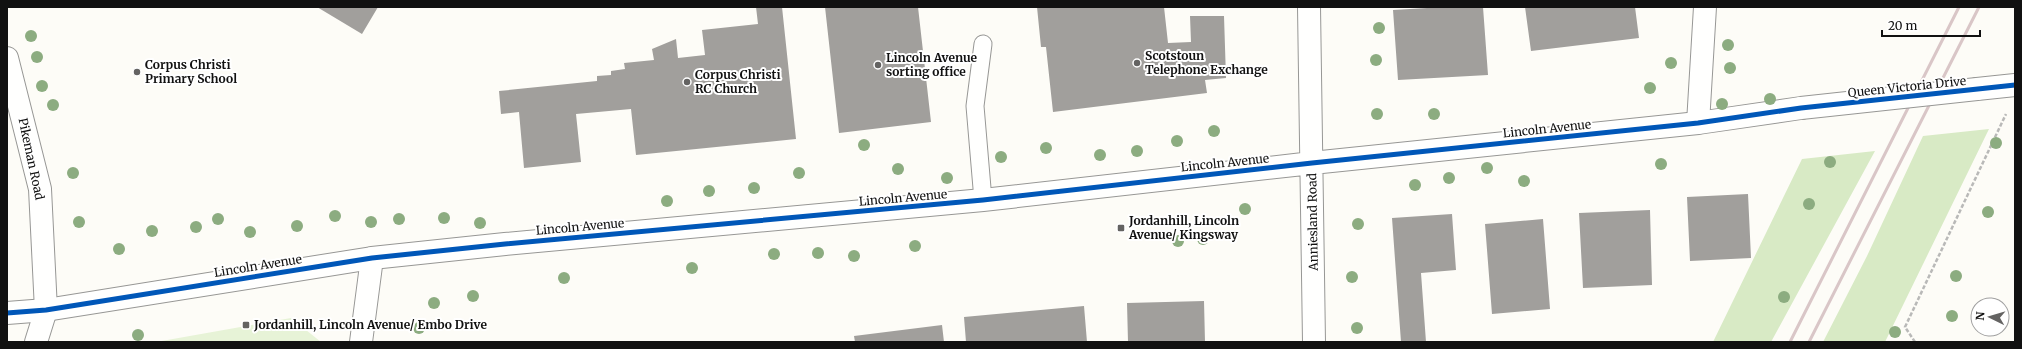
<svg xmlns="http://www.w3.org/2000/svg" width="2022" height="349" viewBox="0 0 2022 349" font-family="Merriweather,serif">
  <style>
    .green { fill: #e7f3d7 }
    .forest { fill: #d8eac5 }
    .building { fill: #a19f9c }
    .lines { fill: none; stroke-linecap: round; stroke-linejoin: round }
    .service-casing { stroke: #979795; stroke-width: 19 }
    .minor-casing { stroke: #979795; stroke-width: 24 }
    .tertiary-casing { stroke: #979795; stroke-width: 24 }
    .path { stroke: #b9b9b8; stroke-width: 2.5; stroke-dasharray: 4 2; stroke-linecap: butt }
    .service { stroke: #fffffe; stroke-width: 17 }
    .minor { stroke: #fffffe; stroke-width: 22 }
    .tertiary { stroke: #fffffe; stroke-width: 22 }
    .rail { stroke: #d9c6c7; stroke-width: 3 }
    .tertiary-bridge-casing { stroke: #979795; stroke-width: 24; stroke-linecap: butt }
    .tertiary-bridge { stroke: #fffffe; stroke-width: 22 }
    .cycleway-casing { stroke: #fff; stroke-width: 8 }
    .cycleway { stroke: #0057b8; stroke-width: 5 }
    .tree { fill: #8cac80 }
    .poi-dot { fill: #646362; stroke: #fff; stroke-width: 1.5 }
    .labels { text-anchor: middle; stroke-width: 4; stroke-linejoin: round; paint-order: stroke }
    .poi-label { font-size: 12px; font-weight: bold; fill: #111; stroke: #fff; text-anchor: start }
    .street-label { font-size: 12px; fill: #111; stroke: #fff }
  </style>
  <rect width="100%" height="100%" fill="#fdfcf7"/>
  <path class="green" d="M 291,318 L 321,342 L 156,342 Z"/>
  <path class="forest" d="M 1989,129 L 1885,342 L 1823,342 L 1867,256 L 1923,136 Z
    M 1875,151 L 1771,342 L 1713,342 L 1802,159 Z"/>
  <path class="building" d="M 317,7 L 378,7 L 362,34 Z
    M 756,7 L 782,7 L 796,139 L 636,155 L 631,109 L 576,114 L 581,162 L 524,168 L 519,112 L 501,114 L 499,91 L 597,81 L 597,76 L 611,75 L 611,71 L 625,69 L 624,63 L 654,60 L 652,49 L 676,39 L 678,58 L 705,55 L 702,30 L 758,24 Z
    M 825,7 L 918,7 L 931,122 L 839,133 Z
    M 1037,7 L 1164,7 L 1168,43 L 1191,42 L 1190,16 L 1224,16 L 1226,78 L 1205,80 L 1207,93 L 1053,112 L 1046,47 L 1041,47 Z
    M 1444,7 L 1483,7 L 1488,75 L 1398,80 L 1393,10 Z
    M 1525,7 L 1635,7 L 1639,38 L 1531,51 Z
    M 1748,194 L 1751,258 L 1690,261 L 1687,197 Z
    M 1650,210 L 1652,285 L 1583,288 L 1579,213 Z
    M 1452,214 L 1456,270 L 1421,273 L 1426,342 L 1401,342 L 1392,218 Z
    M 1543,219 L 1550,309 L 1492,314 L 1485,224 Z
    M 1204,301 L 1205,342 L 1128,342 L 1127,303 Z
    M 1084,306 L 1087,342 L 966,342 L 964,317 Z
    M 942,325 L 944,342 L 855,342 L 854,336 Z"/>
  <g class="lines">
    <defs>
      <path id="service" d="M 983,200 L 975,106 L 983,44"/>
      <path id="minor" d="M 7,58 L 40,189 L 46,310 L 36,342
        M 1698,123 L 1705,7
        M 361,342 L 372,258"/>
      <path id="tertiary" d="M 1309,7 L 1314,342
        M 1977,89 L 2015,85
        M 7,313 L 46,310 L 372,258 L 505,244 L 983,200 L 1312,163 L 1698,123 L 1801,108"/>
    </defs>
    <use href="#service" class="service-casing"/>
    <use href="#minor" class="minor-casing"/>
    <use href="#tertiary" class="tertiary-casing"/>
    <path class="path" d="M 1915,342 L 1905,327 L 2006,114"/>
    <use href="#service" class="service"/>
    <use href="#minor" class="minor"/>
    <use href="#tertiary" class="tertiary"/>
    <path class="rail" d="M 1790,342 L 1959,7
      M 1809,342 L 1979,7"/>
    <defs>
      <path id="tertiary-bridge" d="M 1801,108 L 1977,89"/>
    </defs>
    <use href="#tertiary-bridge" class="tertiary-bridge-casing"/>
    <use href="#tertiary-bridge" class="tertiary-bridge"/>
    <defs>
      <path id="cycleway" d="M 7,313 L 46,310 L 372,258 L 505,244 L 983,200 L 1312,163 L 1698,123 L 1801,108 L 2015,85"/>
    </defs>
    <use href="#cycleway" class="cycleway-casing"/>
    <use href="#cycleway" class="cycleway"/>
  </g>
  <g class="tree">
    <circle cx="1379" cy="28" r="6"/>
    <circle cx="31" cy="36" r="6"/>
    <circle cx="1728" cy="45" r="6"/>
    <circle cx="37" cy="57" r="6"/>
    <circle cx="1376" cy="60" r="6"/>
    <circle cx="1671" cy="63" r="6"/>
    <circle cx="1730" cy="68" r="6"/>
    <circle cx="42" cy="86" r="6"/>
    <circle cx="1650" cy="88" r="6"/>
    <circle cx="1770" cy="99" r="6"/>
    <circle cx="1722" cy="104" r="6"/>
    <circle cx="53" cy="105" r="6"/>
    <circle cx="1377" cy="114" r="6"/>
    <circle cx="1434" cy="114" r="6"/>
    <circle cx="1214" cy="131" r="6"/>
    <circle cx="1177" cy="141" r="6"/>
    <circle cx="1996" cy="143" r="6"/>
    <circle cx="864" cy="145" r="6"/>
    <circle cx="1046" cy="148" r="6"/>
    <circle cx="1137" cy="151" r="6"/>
    <circle cx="1100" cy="155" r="6"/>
    <circle cx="1001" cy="157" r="6"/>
    <circle cx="1830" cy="162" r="6"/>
    <circle cx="1661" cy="164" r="6"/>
    <circle cx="1487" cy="168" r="6"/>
    <circle cx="898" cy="169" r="6"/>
    <circle cx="73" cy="173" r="6"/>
    <circle cx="799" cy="173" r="6"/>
    <circle cx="947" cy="178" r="6"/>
    <circle cx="1449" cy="178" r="6"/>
    <circle cx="1524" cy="181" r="6"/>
    <circle cx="1415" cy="185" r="6"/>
    <circle cx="754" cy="188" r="6"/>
    <circle cx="709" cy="191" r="6"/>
    <circle cx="667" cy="201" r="6"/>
    <circle cx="1809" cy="204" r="6"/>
    <circle cx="1245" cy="209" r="6"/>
    <circle cx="1988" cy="212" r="6"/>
    <circle cx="335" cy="216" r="6"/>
    <circle cx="444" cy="218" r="6"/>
    <circle cx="218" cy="219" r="6"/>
    <circle cx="399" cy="219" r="6"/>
    <circle cx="79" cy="222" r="6"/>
    <circle cx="371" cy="222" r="6"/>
    <circle cx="480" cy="223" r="6"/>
    <circle cx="1358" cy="224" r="6"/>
    <circle cx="297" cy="226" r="6"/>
    <circle cx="196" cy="227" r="6"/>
    <circle cx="152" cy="231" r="6"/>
    <circle cx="250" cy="232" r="6"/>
    <circle cx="1203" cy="239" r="6"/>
    <circle cx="1178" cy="241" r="6"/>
    <circle cx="915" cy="246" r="6"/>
    <circle cx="119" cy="249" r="6"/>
    <circle cx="818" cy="253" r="6"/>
    <circle cx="774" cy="254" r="6"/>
    <circle cx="854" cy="256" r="6"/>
    <circle cx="692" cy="268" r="6"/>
    <circle cx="1956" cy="276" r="6"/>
    <circle cx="1352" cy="277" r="6"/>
    <circle cx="564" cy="278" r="6"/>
    <circle cx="473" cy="296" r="6"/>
    <circle cx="1784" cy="297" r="6"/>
    <circle cx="434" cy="303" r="6"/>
    <circle cx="1952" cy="316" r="6"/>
    <circle cx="419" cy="328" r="6"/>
    <circle cx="1357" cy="328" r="6"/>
    <circle cx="1895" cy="332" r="6"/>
    <circle cx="138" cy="335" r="6"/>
  </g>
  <g class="poi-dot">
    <circle cx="1137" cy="63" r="4"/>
    <circle cx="878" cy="65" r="4"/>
    <circle cx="137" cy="72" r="4"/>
    <circle cx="687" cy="82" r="4"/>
    <rect x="1117" y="224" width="8" height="8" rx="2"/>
    <rect x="242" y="321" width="8" height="8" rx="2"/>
  </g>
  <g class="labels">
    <g class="poi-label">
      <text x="1145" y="60">Scotstoun<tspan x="1145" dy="14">Telephone Exchange</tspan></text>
      <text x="886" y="62">Lincoln Avenue<tspan x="886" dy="14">sorting office</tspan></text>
      <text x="145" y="69">Corpus Christi<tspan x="145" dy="14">Primary School</tspan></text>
      <text x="695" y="79">Corpus Christi<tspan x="695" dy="14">RC Church</tspan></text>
      <text x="1129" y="225">Jordanhill, Lincoln<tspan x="1129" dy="14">Avenue/ Kingsway</tspan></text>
      <text x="254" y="329">Jordanhill, Lincoln Avenue/ Embo Drive</text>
    </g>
    <g class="street-label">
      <text transform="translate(1907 87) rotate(-6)" y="4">Queen Victoria Drive</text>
      <text transform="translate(1547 129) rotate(-6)" y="4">Lincoln Avenue</text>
      <text transform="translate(31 159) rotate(78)" y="4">Pikeman Road</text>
      <text transform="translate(1225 163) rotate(-6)" y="4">Lincoln Avenue</text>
      <text transform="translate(903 198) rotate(-5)" y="4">Lincoln Avenue</text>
      <text transform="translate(1313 222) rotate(-91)" y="4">Anniesland Road</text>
      <text transform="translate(580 227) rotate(-5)" y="4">Lincoln Avenue</text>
      <text transform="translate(258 266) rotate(-9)" y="4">Lincoln Avenue</text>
    </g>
  </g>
  <rect width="2022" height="349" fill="none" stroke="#111111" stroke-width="16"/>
  <g transform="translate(1990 317) rotate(275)"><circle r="19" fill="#ffffff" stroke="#a0a0a0"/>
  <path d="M0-3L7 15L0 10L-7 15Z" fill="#646362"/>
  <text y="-6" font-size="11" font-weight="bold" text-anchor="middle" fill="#111111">N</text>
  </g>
  <path d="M1882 30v6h98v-6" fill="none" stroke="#111111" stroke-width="2"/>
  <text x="1888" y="30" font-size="12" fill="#111111" stroke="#ffffff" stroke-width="3" paint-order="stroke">20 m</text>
</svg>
